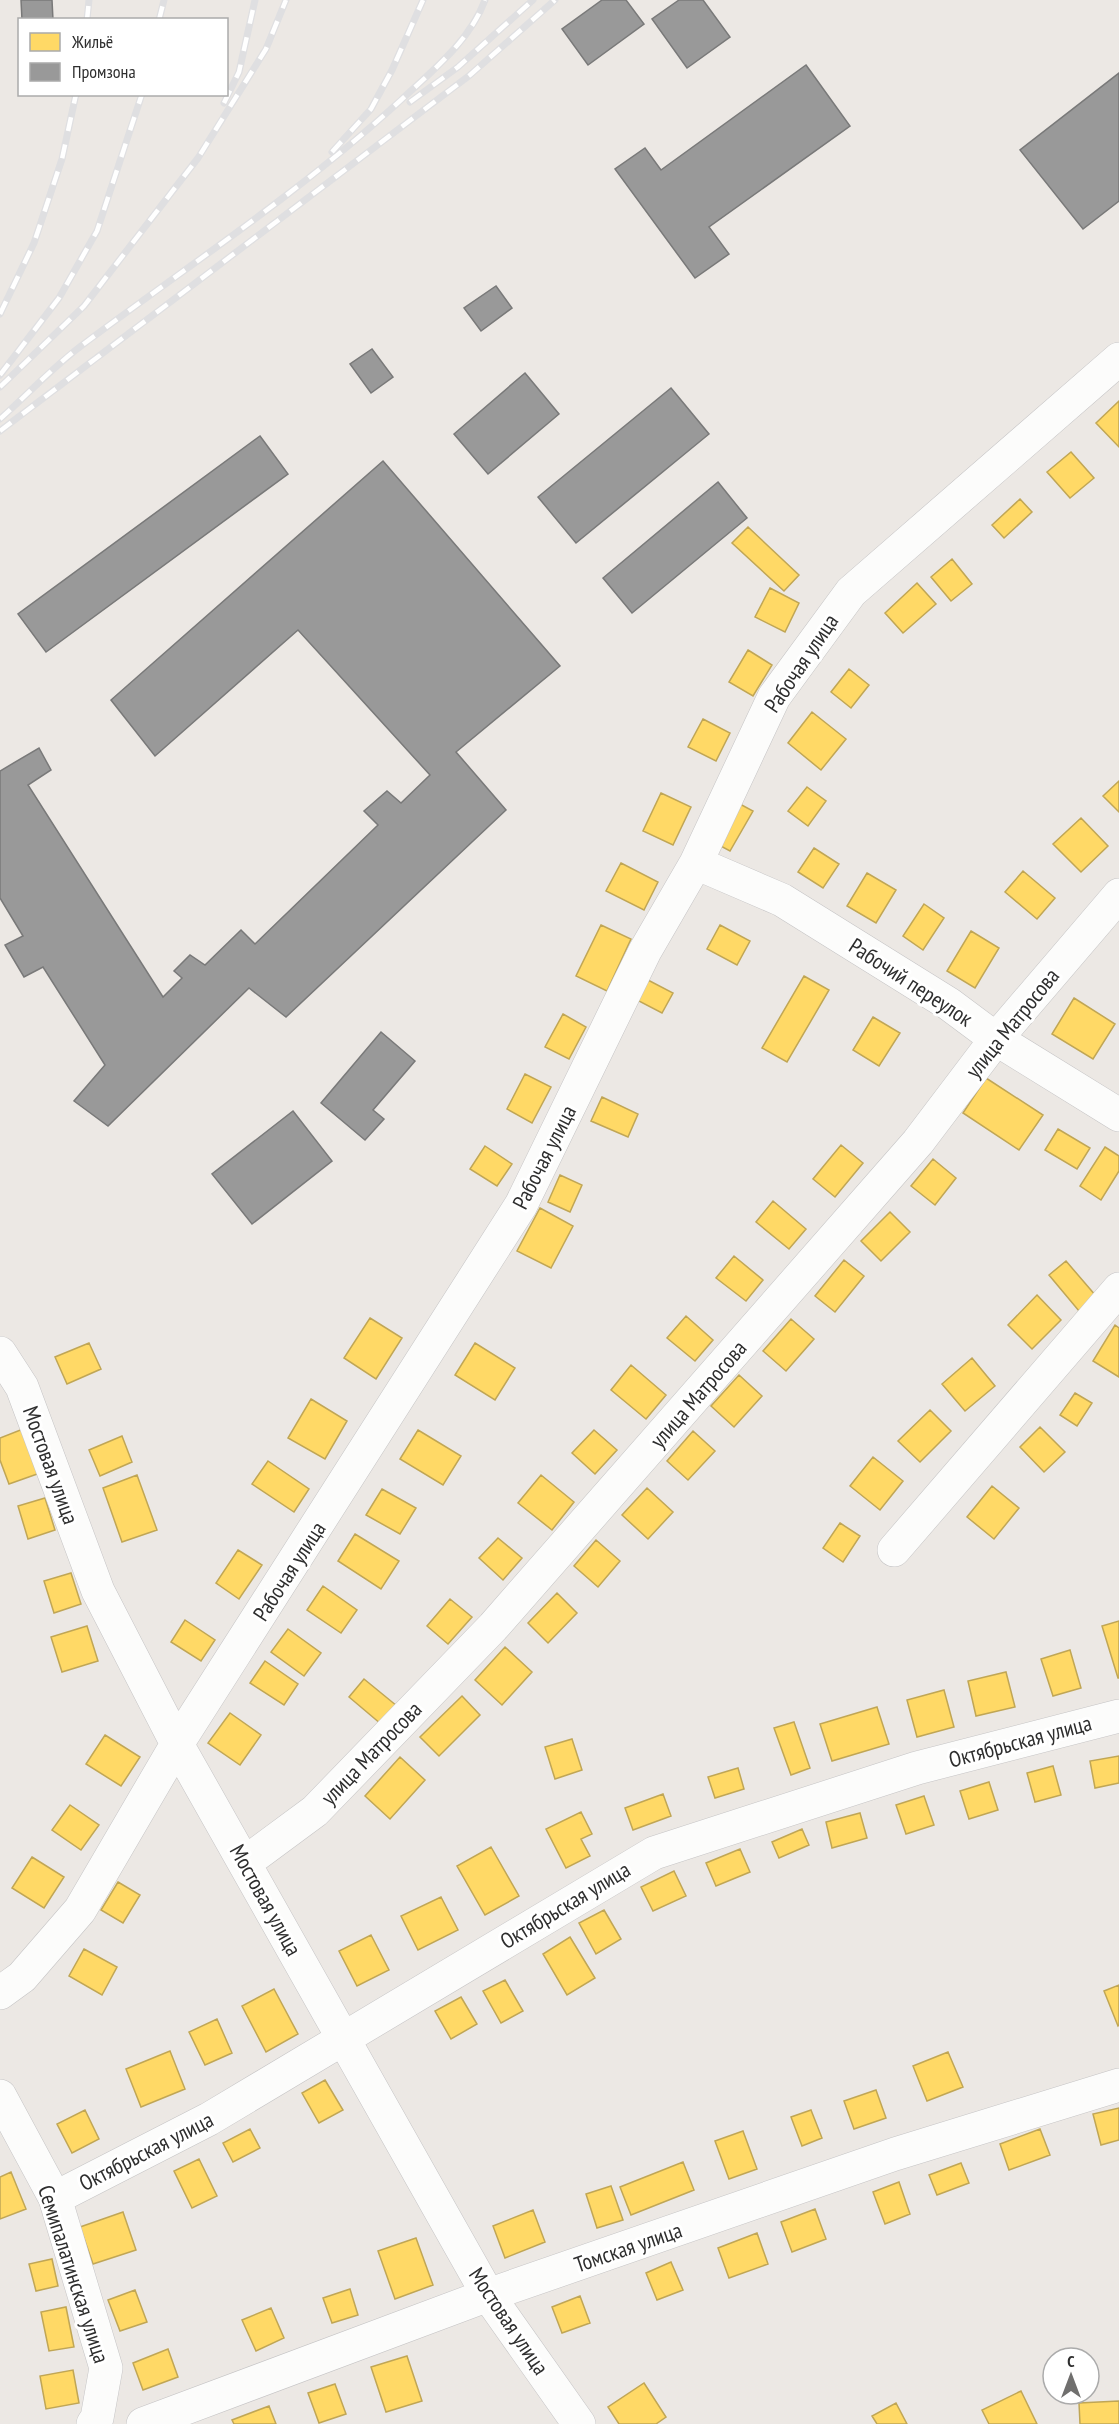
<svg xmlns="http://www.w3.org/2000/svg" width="1119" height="2424" viewBox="0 0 1119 2424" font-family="'PT Sans Narrow',sans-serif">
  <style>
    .homes { fill: #ffd966; stroke: #c0a655; stroke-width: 1.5 }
    .industry { fill: #999; stroke: #797979; stroke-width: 1.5 }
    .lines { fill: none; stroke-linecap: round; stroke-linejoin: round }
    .minor-casing { stroke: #c5c4c5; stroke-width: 34 }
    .minor { stroke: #fcfcfb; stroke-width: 33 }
    .rail-casing { stroke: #dfdfe1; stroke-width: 7 }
    .rail { stroke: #fff; stroke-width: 4.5; stroke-dasharray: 14; stroke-linecap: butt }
    .labels { text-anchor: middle; stroke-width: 6; stroke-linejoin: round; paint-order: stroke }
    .street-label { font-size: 22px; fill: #2e2e2e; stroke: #fff }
  </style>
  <rect width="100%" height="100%" fill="#ece8e4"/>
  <path class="homes" d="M 1119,401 L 1119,447 L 1096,423 Z
    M 1071,452 L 1094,478 L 1070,498 L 1047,472 Z
    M 1020,499 L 1032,512 L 1004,538 L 992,525 Z
    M 748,527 L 799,575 L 784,591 L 732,543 Z
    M 952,559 L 972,584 L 951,601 L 931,577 Z
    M 917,583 L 936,604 L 903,633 L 885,613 Z
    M 770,588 L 799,603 L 785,632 L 755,617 Z
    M 748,650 L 772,665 L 753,696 L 729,682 Z
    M 849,669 L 869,685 L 851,708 L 831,692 Z
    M 812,712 L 846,739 L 821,770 L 788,743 Z
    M 703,719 L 730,733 L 716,761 L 688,747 Z
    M 1119,781 L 1119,812 L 1103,796 Z
    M 807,787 L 826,801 L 808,826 L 788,811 Z
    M 661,793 L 691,807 L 673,845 L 643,831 Z
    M 738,803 L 753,811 L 730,851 L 715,843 Z
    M 1081,818 L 1108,846 L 1081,872 L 1053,844 Z
    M 814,848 L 839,864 L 823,888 L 798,872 Z
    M 621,863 L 658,882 L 644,910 L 606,891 Z
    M 1023,871 L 1055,898 L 1037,919 L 1005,892 Z
    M 867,873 L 896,890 L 876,923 L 847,906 Z
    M 924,904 L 944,918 L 923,950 L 903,936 Z
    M 601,925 L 631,939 L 607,991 L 576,976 Z
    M 720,925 L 750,941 L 737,965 L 707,949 Z
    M 971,931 L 999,948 L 975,988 L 947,971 Z
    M 804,976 L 829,990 L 787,1062 L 762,1048 Z
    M 646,979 L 673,993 L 662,1013 L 635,999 Z
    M 1074,998 L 1115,1024 L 1093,1059 L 1052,1034 Z
    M 563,1014 L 586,1027 L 569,1059 L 545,1047 Z
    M 873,1017 L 900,1033 L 879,1066 L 853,1050 Z
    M 525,1074 L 551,1087 L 532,1123 L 507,1109 Z
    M 986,1078 L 1043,1115 L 1019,1150 L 963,1113 Z
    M 602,1097 L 638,1114 L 628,1137 L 591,1121 Z
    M 1058,1129 L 1090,1148 L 1077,1169 L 1045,1150 Z
    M 841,1145 L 863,1163 L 835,1197 L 813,1179 Z
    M 485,1146 L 512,1164 L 497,1186 L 470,1169 Z
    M 1105,1147 L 1119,1156 L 1119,1171 L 1101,1200 L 1080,1186 Z
    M 933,1159 L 956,1178 L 935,1205 L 911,1186 Z
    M 560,1175 L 582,1185 L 570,1212 L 548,1202 Z
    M 773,1201 L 806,1229 L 789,1249 L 756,1222 Z
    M 540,1208 L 573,1226 L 551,1268 L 517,1251 Z
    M 890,1212 L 910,1232 L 881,1261 L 861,1241 Z
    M 734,1256 L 763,1280 L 746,1301 L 716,1278 Z
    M 844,1260 L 864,1276 L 835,1312 L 815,1296 Z
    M 1066,1261 L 1096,1296 L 1079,1311 L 1049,1275 Z
    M 1037,1295 L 1061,1320 L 1032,1349 L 1008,1325 Z
    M 686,1316 L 713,1340 L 695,1361 L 667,1338 Z
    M 370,1318 L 402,1338 L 376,1379 L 344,1358 Z
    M 791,1319 L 814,1339 L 786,1371 L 763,1351 Z
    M 1115,1325 L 1119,1328 L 1119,1377 L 1093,1361 Z
    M 89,1343 L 101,1369 L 67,1384 L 55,1357 Z
    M 475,1343 L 515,1368 L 495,1400 L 455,1375 Z
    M 972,1358 L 995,1386 L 965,1411 L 942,1384 Z
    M 631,1365 L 666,1395 L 646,1419 L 611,1390 Z
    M 739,1375 L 762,1396 L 734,1427 L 711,1406 Z
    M 1075,1393 L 1092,1403 L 1077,1426 L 1060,1415 Z
    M 311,1399 L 347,1421 L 325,1459 L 288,1438 Z
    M 930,1410 L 951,1431 L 920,1462 L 898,1441 Z
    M 1040,1427 L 1065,1452 L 1044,1472 L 1020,1447 Z
    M 23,1429 L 40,1473 L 9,1484 L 0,1460 L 0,1438 Z
    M 418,1430 L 461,1456 L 443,1485 L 400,1459 Z
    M 594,1430 L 617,1450 L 595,1474 L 572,1453 Z
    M 693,1431 L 715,1451 L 688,1480 L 667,1461 Z
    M 122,1436 L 132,1462 L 100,1476 L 89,1450 Z
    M 873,1457 L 903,1481 L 880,1510 L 850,1486 Z
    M 268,1461 L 309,1489 L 294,1512 L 252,1484 Z
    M 137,1475 L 157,1530 L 122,1542 L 103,1488 Z
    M 541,1475 L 574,1502 L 552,1530 L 518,1503 Z
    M 992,1486 L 1019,1508 L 994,1539 L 967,1517 Z
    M 647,1488 L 673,1512 L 648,1539 L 622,1515 Z
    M 382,1489 L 416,1508 L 400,1534 L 366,1515 Z
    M 45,1498 L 55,1530 L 28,1539 L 18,1506 Z
    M 840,1523 L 860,1536 L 843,1562 L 823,1548 Z
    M 355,1534 L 399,1561 L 381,1589 L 338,1561 Z
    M 498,1538 L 522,1558 L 503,1580 L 479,1558 Z
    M 596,1540 L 620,1561 L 598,1587 L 574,1566 Z
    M 238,1550 L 262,1565 L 239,1599 L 216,1583 Z
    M 71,1573 L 81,1604 L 54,1613 L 44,1581 Z
    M 323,1586 L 357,1610 L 341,1633 L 307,1610 Z
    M 557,1593 L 577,1613 L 548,1643 L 528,1623 Z
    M 450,1599 L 472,1617 L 448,1644 L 427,1626 Z
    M 185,1620 L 215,1640 L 201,1661 L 171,1642 Z
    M 1119,1621 L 1119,1678 L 1118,1678 L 1102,1626 Z
    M 87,1626 L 98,1661 L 62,1672 L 51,1637 Z
    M 288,1629 L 321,1653 L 304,1676 L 271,1652 Z
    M 505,1647 L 532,1672 L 502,1705 L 475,1680 Z
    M 1070,1650 L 1081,1688 L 1053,1696 L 1041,1659 Z
    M 265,1661 L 298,1684 L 284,1705 L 250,1683 Z
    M 1006,1672 L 1015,1707 L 976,1716 L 968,1681 Z
    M 364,1679 L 397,1706 L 381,1724 L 349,1697 Z
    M 944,1690 L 954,1727 L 917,1737 L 907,1700 Z
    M 462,1696 L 480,1715 L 439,1756 L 420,1737 Z
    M 877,1707 L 889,1744 L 832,1761 L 820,1724 Z
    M 230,1713 L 261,1735 L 240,1765 L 208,1743 Z
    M 794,1722 L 810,1768 L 791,1775 L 774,1728 Z
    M 105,1735 L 140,1757 L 121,1786 L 86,1764 Z
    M 572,1739 L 582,1770 L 555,1779 L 545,1747 Z
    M 1119,1756 L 1119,1783 L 1095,1788 L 1090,1761 Z
    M 400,1757 L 425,1780 L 390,1819 L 365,1796 Z
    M 1053,1766 L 1061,1795 L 1035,1802 L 1027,1773 Z
    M 738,1768 L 744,1789 L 715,1798 L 708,1777 Z
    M 989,1782 L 998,1810 L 969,1819 L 960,1791 Z
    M 663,1794 L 671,1816 L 633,1830 L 625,1808 Z
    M 924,1796 L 934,1825 L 906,1834 L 896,1805 Z
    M 70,1805 L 99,1825 L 81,1850 L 52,1830 Z
    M 581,1812 L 592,1834 L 581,1839 L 590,1856 L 566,1868 L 546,1829 Z
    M 860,1813 L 867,1838 L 832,1848 L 826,1822 Z
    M 802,1829 L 809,1845 L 779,1858 L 772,1842 Z
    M 491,1847 L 519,1896 L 485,1915 L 457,1866 Z
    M 740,1849 L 750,1872 L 716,1886 L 706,1863 Z
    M 32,1857 L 64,1877 L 44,1908 L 12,1888 Z
    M 674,1871 L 686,1896 L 653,1911 L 641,1887 Z
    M 118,1882 L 140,1895 L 123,1923 L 101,1910 Z
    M 441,1897 L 458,1930 L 418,1950 L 401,1916 Z
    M 604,1910 L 621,1939 L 596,1954 L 579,1923 Z
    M 371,1935 L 389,1970 L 357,1986 L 339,1951 Z
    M 570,1937 L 595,1978 L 567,1995 L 543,1954 Z
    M 84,1949 L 117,1967 L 102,1995 L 69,1976 Z
    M 505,1980 L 523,2011 L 501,2023 L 483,1991 Z
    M 1119,1985 L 1119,2025 L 1118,2026 L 1104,1991 Z
    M 274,1989 L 298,2034 L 266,2052 L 242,2006 Z
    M 461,1997 L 477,2024 L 451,2039 L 435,2011 Z
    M 217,2019 L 232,2053 L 205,2065 L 189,2032 Z
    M 170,2051 L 185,2089 L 141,2107 L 126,2069 Z
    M 948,2052 L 963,2087 L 927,2101 L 913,2066 Z
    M 325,2080 L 343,2110 L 319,2123 L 302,2093 Z
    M 876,2090 L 886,2118 L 854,2129 L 844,2101 Z
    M 1119,2108 L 1119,2140 L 1101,2145 L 1093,2114 Z
    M 85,2110 L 99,2139 L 72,2153 L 57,2124 Z
    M 811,2110 L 822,2138 L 802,2146 L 791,2117 Z
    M 250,2129 L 260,2148 L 233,2162 L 223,2143 Z
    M 1040,2129 L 1050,2155 L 1009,2170 L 1000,2144 Z
    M 743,2131 L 757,2169 L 729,2179 L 715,2141 Z
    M 199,2159 L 217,2196 L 192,2208 L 174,2171 Z
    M 683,2162 L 694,2190 L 631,2215 L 620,2187 Z
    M 961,2163 L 969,2183 L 937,2195 L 929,2175 Z
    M 11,2172 L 26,2209 L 0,2219 L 0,2177 Z
    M 899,2182 L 910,2214 L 885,2224 L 873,2192 Z
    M 611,2186 L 623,2220 L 597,2228 L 586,2194 Z
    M 815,2209 L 826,2239 L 792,2252 L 781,2222 Z
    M 533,2210 L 545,2242 L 505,2258 L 493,2226 Z
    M 123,2212 L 136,2250 L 93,2264 L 80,2227 Z
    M 757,2233 L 768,2264 L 729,2278 L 718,2248 Z
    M 416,2238 L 433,2285 L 395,2299 L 378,2251 Z
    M 52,2259 L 58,2286 L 36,2291 L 29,2264 Z
    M 671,2262 L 683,2290 L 657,2300 L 646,2273 Z
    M 350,2289 L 358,2315 L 332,2323 L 323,2298 Z
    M 135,2290 L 147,2322 L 120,2331 L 108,2300 Z
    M 580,2296 L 590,2323 L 562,2333 L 552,2307 Z
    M 66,2307 L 74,2347 L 49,2351 L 41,2312 Z
    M 271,2308 L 284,2338 L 256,2351 L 242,2320 Z
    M 168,2349 L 178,2377 L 143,2390 L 133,2363 Z
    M 407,2356 L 422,2401 L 386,2412 L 371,2367 Z
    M 73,2370 L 79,2403 L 46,2409 L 40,2376 Z
    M 644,2383 L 666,2417 L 656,2424 L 619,2424 L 608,2407 Z
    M 335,2384 L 346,2414 L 319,2423 L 308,2393 Z
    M 1021,2391 L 1037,2424 L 989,2424 L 982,2410 Z
    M 1119,2401 L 1119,2424 L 1080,2424 L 1079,2403 Z
    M 896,2403 L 907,2424 L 877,2424 L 872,2416 Z
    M 269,2406 L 276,2424 L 234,2424 L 232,2420 Z"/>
  <path class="industry" d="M 21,0 L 52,0 L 53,20 L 22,20 Z
    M 602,0 L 626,0 L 644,24 L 588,65 L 562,29 Z
    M 679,0 L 703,0 L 730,37 L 687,68 L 652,19 Z
    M 806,65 L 850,126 L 709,227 L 729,254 L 695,278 L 615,169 L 645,148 L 661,170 Z
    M 1119,73 L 1119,201 L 1083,229 L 1020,150 Z
    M 496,286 L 512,308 L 481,331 L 464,308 Z
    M 372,349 L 393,377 L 371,393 L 350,364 Z
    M 525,373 L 559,414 L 488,474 L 454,434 Z
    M 671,388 L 709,434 L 576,543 L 538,497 Z
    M 260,436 L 288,474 L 46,652 L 18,614 Z
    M 383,461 L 560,666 L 456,752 L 506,810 L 286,1017 L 249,988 L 108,1126 L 74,1101 L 105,1065 L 43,967 L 24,977 L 5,945 L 23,936 L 0,898 L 0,771 L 39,748 L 51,770 L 28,785 L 163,997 L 182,978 L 174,971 L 190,955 L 205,965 L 241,930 L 255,944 L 378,825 L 364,811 L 387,791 L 401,803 L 430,775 L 298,630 L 155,756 L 111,700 Z
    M 718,482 L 747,518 L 632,613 L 603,578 Z
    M 381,1032 L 415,1061 L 373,1110 L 384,1119 L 365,1140 L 321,1103 Z
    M 293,1111 L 332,1161 L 252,1224 L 212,1174 Z"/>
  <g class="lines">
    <defs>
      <path id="minor" d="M 696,863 L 782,900 L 949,1004 L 996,1039 L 1119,1115
        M 0,1353 L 22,1387 L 98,1591 L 177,1744 L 488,2295 L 579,2424
        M 894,1550 L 1119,1289
        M 246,1862 L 315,1811 L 493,1627 L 918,1142 L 996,1039 L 1119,895
        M 0,1993 L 22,1977 L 80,1910 L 177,1744 L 521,1205 L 645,951 L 696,863 L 774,697 L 851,592 L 1119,359
        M 0,2096 L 55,2198 L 106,2368 L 97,2418 L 93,2424
        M 55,2198 L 209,2119 L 654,1853 L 917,1768 L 1119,1716
        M 143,2424 L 488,2295 L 895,2154 L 1119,2085"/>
    </defs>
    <use href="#minor" class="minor-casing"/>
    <use href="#minor" class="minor"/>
    <defs>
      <path id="rail" d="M 87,20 L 89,0
        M 159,20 L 164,0
        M 410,102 L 458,67 L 533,0
        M 224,103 L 239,72 L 255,0
        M 332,152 L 371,109 L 392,70 L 423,0
        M 0,314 L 34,243 L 62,159 L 76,94
        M 0,375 L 59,298 L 97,231 L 142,94
        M 0,387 L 84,306 L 198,158 L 266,49 L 286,0
        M 0,419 C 27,395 52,368 81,346 C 189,265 302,191 401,100 C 432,71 470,41 485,0
        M 0,431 L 470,75 L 555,0"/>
    </defs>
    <use href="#rail" class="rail-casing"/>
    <use href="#rail" class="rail"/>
  </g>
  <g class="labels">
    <g class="street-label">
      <text transform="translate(801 663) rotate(-56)" y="8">Рабочая улица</text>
      <text transform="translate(911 982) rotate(33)" y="8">Рабочий переулок</text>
      <text transform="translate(1012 1023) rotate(-51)" y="8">улица Матросова</text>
      <text transform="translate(544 1157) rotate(-63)" y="8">Рабочая улица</text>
      <text transform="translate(698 1394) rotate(-49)" y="8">улица Матросова</text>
      <text transform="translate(51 1465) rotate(70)" y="8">Мостовая улица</text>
      <text transform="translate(289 1571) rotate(-57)" y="8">Рабочая улица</text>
      <text transform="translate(1020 1741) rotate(-15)" y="8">Октябрьская улица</text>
      <text transform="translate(371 1753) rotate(-46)" y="8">улица Матросова</text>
      <text transform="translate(266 1900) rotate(61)" y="8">Мостовая улица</text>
      <text transform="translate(565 1905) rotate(-31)" y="8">Октябрьская улица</text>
      <text transform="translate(146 2151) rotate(-27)" y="8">Октябрьская улица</text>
      <text transform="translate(628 2247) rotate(-19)" y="8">Томская улица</text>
      <text transform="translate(74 2274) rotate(72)" y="8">Семипалатинская улица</text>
      <text transform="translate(509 2321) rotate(56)" y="8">Мостовая улица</text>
    </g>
  </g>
  <rect x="18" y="18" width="210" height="78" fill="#ffffff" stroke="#ababab" stroke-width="1.5"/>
  <rect x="30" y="33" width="30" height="18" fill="#ffd966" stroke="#ababab" stroke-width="1.5"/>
  <text x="72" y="48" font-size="18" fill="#2e2e2e">Жильё</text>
  <rect x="30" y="63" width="30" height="18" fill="#999999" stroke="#ababab" stroke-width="1.5"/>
  <text x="72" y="78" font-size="18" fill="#2e2e2e">Промзона</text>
  <g transform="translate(1071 2376)"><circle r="28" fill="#ffffff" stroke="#ababab" stroke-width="1.5"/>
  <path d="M0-4.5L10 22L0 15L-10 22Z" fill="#706f6e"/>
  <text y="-9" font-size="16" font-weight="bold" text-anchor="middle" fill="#2e2e2e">С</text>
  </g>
</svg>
